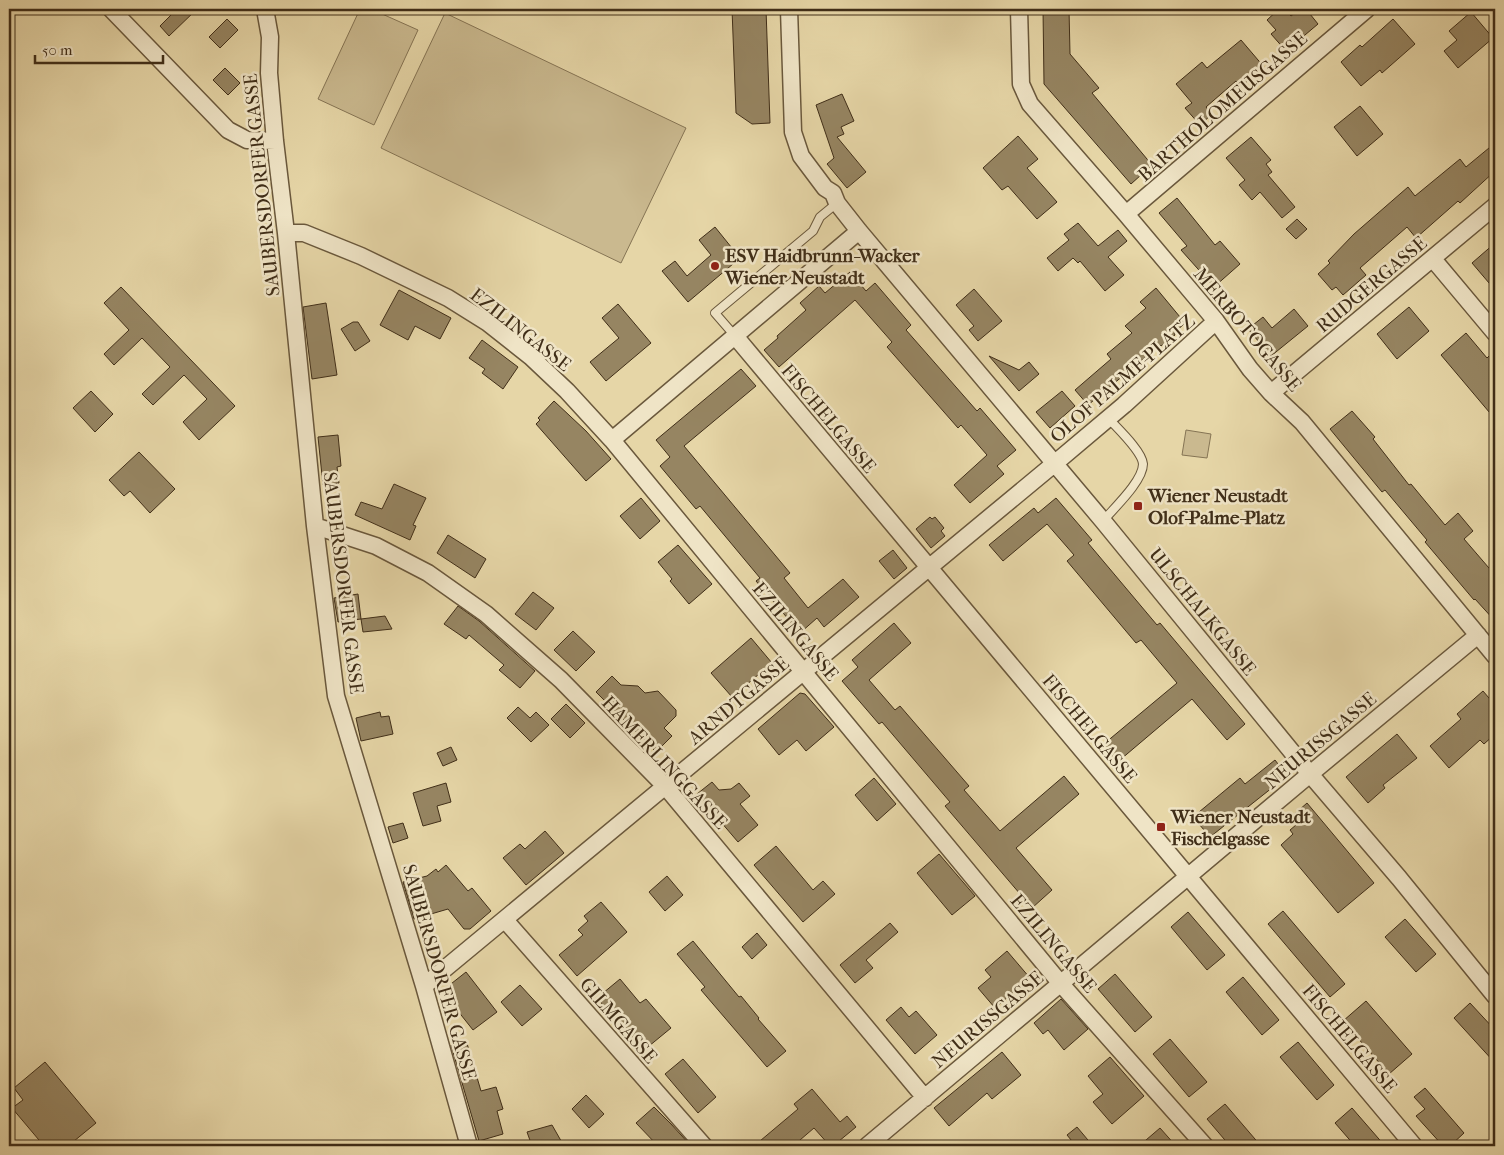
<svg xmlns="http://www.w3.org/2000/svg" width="1504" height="1155" viewBox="0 0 1504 1155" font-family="'IM FELL French Canon',serif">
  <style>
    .green { fill: #cab98f; stroke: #857454 }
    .building { fill: #968562; stroke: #402e18 }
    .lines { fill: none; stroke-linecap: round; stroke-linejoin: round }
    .lane-casing { stroke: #6a583c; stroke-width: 10 }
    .street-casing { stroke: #6a583c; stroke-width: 19 }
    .lane { stroke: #efe4c6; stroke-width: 8 }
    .street { stroke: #efe4c6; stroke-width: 16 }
    .poi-dot { fill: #8f2418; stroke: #efe4c6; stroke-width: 2 }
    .labels { text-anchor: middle; stroke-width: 5; stroke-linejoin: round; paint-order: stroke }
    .street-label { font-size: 19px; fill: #402e18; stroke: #efe4c6 }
    .poi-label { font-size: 19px; font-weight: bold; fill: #402e18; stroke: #efe4c6; text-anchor: start }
  </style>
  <rect width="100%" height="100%" fill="#e6d6a7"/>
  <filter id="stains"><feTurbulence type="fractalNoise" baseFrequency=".004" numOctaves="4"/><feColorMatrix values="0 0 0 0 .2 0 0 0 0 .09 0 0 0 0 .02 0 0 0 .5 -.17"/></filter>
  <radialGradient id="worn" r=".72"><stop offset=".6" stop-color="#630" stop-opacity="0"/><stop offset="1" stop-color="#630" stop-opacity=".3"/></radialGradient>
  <path class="green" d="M 360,9 L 371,9 L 418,30 L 374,125 L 318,99 Z
    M 445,13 L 686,128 L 621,263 L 381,148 Z
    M 1186,430 L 1211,434 L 1207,458 L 1182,455 Z"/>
  <path class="building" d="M 177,9 L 197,9 L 169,36 L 160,26 Z
    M 732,9 L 766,9 L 770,123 L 752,124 L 736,113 Z
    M 1043,9 L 1069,9 L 1070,54 L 1099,88 L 1092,93 L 1152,165 L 1131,184 L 1044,84 Z
    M 1279,9 L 1285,9 L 1291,16 L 1300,9 L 1306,9 L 1318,24 L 1286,51 L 1271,34 L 1276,30 L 1267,20 Z
    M 1471,12 L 1493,38 L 1458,68 L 1444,51 L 1457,40 L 1449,31 Z
    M 227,19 L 238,30 L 220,48 L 209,37 Z
    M 1393,19 L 1415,44 L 1382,73 L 1380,70 L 1361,86 L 1341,62 L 1360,45 L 1362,47 Z
    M 1241,40 L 1264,67 L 1241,87 L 1236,81 L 1206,107 L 1212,114 L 1200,125 L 1185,108 L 1192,103 L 1176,84 L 1202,62 L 1207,68 Z
    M 225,68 L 240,83 L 228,95 L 213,80 Z
    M 842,94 L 854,121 L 841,127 L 844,134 L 837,137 L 866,172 L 847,188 L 827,164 L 834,158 L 816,105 Z
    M 1360,106 L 1383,134 L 1357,156 L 1334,127 Z
    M 1018,136 L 1038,159 L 1027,168 L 1057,202 L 1037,219 L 1008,186 L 1002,190 L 983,168 Z
    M 1251,137 L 1271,160 L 1266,164 L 1272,172 L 1268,175 L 1295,207 L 1282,218 L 1260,192 L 1252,200 L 1239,185 L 1245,180 L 1226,158 Z
    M 1495,143 L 1495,171 L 1460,203 L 1458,201 L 1416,238 L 1407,227 L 1360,268 L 1366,275 L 1343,295 L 1336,287 L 1332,290 L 1318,274 L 1330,263 L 1328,261 L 1354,234 L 1408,187 L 1415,196 L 1460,159 L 1466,167 Z
    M 1177,198 L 1215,245 L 1220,241 L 1240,264 L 1214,287 L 1181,250 L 1187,246 L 1159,213 Z
    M 1297,219 L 1307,229 L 1296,239 L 1286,229 Z
    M 1078,223 L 1098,246 L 1118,230 L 1127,241 L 1108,257 L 1124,275 L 1105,291 L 1080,261 L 1078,263 L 1073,258 L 1058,271 L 1047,258 L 1069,240 L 1064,234 Z
    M 715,227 L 740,258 L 688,302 L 662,271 L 675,261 L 687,276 L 711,255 L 699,240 Z
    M 1495,243 L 1495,290 L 1472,263 Z
    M 850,272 L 866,291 L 875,283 L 911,325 L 906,330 L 977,411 L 980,408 L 1016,450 L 997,466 L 1004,474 L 970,503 L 954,485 L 987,455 L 961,425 L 958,428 L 887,347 L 892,342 L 855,300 L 779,367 L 764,350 L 778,338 L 777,336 L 806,310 L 800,303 L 819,286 L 825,293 Z
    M 121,287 L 235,406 L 199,440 L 183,422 L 207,399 L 184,375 L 153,405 L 142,394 L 170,367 L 142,338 L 114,365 L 104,354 L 129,330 L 104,303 Z
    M 1156,288 L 1185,323 L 1174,333 L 1175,335 L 1161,346 L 1160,345 L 1088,405 L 1075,390 L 1111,359 L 1107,354 L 1132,333 L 1125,326 L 1146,308 L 1140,302 Z
    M 974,289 L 1002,321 L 978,341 L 969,330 L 974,326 L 956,305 Z
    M 399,290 L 451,318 L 440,339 L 415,326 L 408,340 L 380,325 Z
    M 326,303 L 337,375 L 312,379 L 303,307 Z
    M 618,304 L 651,343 L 606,381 L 590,362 L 619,338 L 602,318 Z
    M 1409,307 L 1429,331 L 1397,359 L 1377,334 Z
    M 1294,309 L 1308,326 L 1271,356 L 1248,329 L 1263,317 L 1272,328 Z
    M 353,322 L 358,322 L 370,341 L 355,351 L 341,329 Z
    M 1466,333 L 1487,358 L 1495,350 L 1495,419 L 1441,355 Z
    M 482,340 L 518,367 L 503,389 L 482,373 L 485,369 L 469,358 Z
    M 989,356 L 1019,370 L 1029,362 L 1039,374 L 1019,391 Z
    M 741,369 L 756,386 L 684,446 L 790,573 L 784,578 L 808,608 L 843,579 L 859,597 L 824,627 L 817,618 L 800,633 L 756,581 L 760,578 L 700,506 L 696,509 L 660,466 L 670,457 L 656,440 Z
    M 91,391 L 113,414 L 95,432 L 73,408 Z
    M 1062,391 L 1075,406 L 1050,428 L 1036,412 Z
    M 554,401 L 586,431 L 611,459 L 586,481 L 536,424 L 540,420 L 538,418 Z
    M 1352,411 L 1375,437 L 1373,439 L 1409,485 L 1411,484 L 1445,525 L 1458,513 L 1473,531 L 1464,539 L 1495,575 L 1495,621 L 1475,599 L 1474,600 L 1425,542 L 1427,540 L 1385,490 L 1382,492 L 1330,429 Z
    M 338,435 L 341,466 L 337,467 L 339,483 L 323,485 L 318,437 Z
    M 139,452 L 175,489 L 150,513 L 130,491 L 124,496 L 109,480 Z
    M 394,484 L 426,498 L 413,525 L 416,526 L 410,540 L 355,515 L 361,502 L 382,509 Z
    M 641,498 L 660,521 L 640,539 L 620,516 Z
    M 1056,498 L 1092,540 L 1088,543 L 1157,625 L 1160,623 L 1245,724 L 1227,740 L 1192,699 L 1114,765 L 1099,748 L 1177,683 L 1141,640 L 1136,643 L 1067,561 L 1074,555 L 1047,524 L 1003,561 L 989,545 L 1034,508 L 1038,513 Z
    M 930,517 L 932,519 L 935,517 L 944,528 L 941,531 L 945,536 L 931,548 L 916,529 Z
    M 448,535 L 486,559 L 475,578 L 437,553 Z
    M 678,545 L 712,584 L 689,604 L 670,581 L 672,579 L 658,562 Z
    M 893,550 L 907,568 L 894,579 L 879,561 Z
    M 533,592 L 554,608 L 536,630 L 515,614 Z
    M 358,594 L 361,619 L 338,622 L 334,598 Z
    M 458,606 L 479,621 L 535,671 L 520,688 L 499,670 L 504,665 L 469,635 L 466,639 L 444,624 Z
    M 385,616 L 392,629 L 363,632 L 361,619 Z
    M 894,623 L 911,643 L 869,680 L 895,710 L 900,706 L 969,786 L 964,790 L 1000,831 L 1064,776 L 1079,794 L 1016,848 L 1052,890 L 1032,908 L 945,806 L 950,802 L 882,722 L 879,724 L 842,681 L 858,667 L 852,660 Z
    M 573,631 L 595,652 L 576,671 L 554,650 Z
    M 751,638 L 772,663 L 732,697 L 711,673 Z
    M 612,676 L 621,685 L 638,686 L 645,693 L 658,691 L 676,710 L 676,716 L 664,728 L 672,736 L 656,752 L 596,692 Z
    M 1483,691 L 1495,705 L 1495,734 L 1484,744 L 1480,740 L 1449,768 L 1430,746 L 1461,719 L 1457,714 Z
    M 800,693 L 805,694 L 834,727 L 806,751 L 797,740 L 779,755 L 758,729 Z
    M 566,704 L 585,723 L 570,738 L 551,719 Z
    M 518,707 L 530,718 L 536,712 L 549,725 L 531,742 L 507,718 Z
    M 380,712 L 381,717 L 389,716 L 393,734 L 361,741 L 356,718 Z
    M 1397,734 L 1417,758 L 1383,785 L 1385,788 L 1368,803 L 1346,777 Z
    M 451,747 L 457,760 L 443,766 L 437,753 Z
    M 1275,760 L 1287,776 L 1210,837 L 1193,817 L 1240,778 L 1245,784 Z
    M 874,778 L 896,804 L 877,821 L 855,795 Z
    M 712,782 L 719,790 L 731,789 L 739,783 L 750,796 L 740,804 L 758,825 L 738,842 L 697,794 Z
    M 446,783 L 451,802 L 437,806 L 441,821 L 423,826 L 413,793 Z
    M 1307,803 L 1374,883 L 1338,913 L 1281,845 L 1293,834 L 1290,830 L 1296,825 L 1290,818 Z
    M 403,823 L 408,838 L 393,843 L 388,827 Z
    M 545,831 L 564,853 L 526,885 L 503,858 L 520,844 L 525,849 Z
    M 776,846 L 813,890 L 823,881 L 835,894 L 803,922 L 754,865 Z
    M 939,854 L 975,896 L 952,915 L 917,873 Z
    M 446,865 L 468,891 L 472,888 L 491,911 L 470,929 L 464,929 L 448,909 L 414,919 L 403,882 L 427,876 L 436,869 L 438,872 Z
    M 667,876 L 683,895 L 665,911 L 649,892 Z
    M 601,902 L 627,932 L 577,976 L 559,955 L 583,935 L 578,930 L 588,921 L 584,916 Z
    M 1283,911 L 1345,984 L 1330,997 L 1268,924 Z
    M 1188,912 L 1225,955 L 1207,970 L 1171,927 Z
    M 1405,919 L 1436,954 L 1416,972 L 1385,937 Z
    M 890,923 L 898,932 L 866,960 L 873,968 L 855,983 L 840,965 Z
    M 757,933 L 767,945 L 752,959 L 742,947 Z
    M 693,941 L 739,997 L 741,996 L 759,1018 L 758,1019 L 786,1051 L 767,1067 L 701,990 L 705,987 L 677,954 Z
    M 1007,951 L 1030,978 L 995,1008 L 978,988 L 991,977 L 985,970 Z
    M 466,972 L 497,1012 L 473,1030 L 442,991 Z
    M 1115,974 L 1152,1017 L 1135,1032 L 1098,989 Z
    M 1243,977 L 1279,1020 L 1262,1035 L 1226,992 Z
    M 620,979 L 640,1003 L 646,999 L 671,1028 L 643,1051 L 597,998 Z
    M 520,985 L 542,1009 L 522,1026 L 501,1002 Z
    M 1061,999 L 1088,1029 L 1064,1050 L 1048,1030 L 1043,1034 L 1034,1023 Z
    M 1366,1001 L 1412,1054 L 1389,1074 L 1343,1021 Z
    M 1470,1003 L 1495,1030 L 1495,1063 L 1454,1018 Z
    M 901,1007 L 909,1017 L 916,1011 L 937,1035 L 915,1054 L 886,1020 Z
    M 1170,1039 L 1207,1082 L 1189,1097 L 1153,1054 Z
    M 466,1040 L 481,1091 L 496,1087 L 503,1109 L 497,1111 L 503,1134 L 479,1141 L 451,1045 Z
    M 1298,1042 L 1334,1085 L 1317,1100 L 1280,1057 Z
    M 1002,1052 L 1021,1075 L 992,1099 L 987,1093 L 949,1126 L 934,1108 Z
    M 1110,1057 L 1144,1096 L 1112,1124 L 1093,1102 L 1103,1094 L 1088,1076 Z
    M 683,1059 L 716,1097 L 698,1113 L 665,1074 Z
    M 45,1062 L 96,1123 L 68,1146 L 44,1146 L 12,1108 L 23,1100 L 14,1088 Z
    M 1425,1088 L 1464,1133 L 1450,1146 L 1443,1146 L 1416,1116 L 1425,1109 L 1414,1097 Z
    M 812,1089 L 840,1122 L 847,1116 L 856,1127 L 833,1146 L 830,1146 L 814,1128 L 793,1146 L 754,1146 L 798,1109 L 794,1104 Z
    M 586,1095 L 604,1114 L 589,1128 L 572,1109 Z
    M 1225,1104 L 1261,1146 L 1230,1146 L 1207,1119 Z
    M 654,1107 L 671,1124 L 691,1146 L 658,1146 L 636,1123 Z
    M 1352,1108 L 1385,1146 L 1355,1146 L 1335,1123 Z
    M 552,1125 L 564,1146 L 532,1146 L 527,1132 Z
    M 1077,1127 L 1093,1146 L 1076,1146 L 1067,1135 Z
    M 1160,1128 L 1176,1146 L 1139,1146 Z"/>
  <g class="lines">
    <defs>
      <path id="lane" d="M 735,336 L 715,313 L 813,231 L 820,217 L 837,203
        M 1103,521 C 1114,508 1143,481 1143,464 C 1142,451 1117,428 1108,418"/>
      <path id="street" d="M 111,9 L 228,130 L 247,140 L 275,141
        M 265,9 L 270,37 L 269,73 L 275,141 L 286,233 L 315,526 L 336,696 L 424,986 L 469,1146
        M 789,9 L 793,132 L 801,156 L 825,188 L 833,193 L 837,203 L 859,231 L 1103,521 L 1310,774 L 1399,878 L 1495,996
        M 1019,9 L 1021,84 L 1030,104 L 1126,214 L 1216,321 L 1250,369 L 1271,393 L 1302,422 L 1495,656
        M 1126,214 L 1367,9
        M 286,233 L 304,233 L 361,256 L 448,298 L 488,323 L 531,357 L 567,391 L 612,440 L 1061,984 L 1205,1146
        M 1433,259 L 1495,333
        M 735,336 L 1414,1146
        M 1271,393 L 1495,206
        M 612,440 L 859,231
        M 315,526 L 376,546 L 428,573 L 486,614 L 561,680 L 665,786 L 925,1098
        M 505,920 L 704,1146
        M 424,986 L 1054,464 L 1124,405 L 1216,321
        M 867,1146 L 1310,774 L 1478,635"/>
    </defs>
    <use href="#lane" class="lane-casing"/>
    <use href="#street" class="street-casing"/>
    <use href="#lane" class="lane"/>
    <use href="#street" class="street"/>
  </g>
  <g class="poi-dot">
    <circle cx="715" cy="266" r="5"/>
    <rect x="1133" y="501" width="10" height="10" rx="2.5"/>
    <rect x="1156" y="822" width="10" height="10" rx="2.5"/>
  </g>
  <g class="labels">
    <g class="street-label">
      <text transform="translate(1222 106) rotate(-41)" y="7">BARTHOLOMEUSGASSE</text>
      <text transform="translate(261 185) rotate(-96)" y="7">SAUBERSDORFER GASSE</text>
      <text transform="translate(1371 284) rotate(-40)" y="7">RUDGERGASSE</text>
      <text transform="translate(521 329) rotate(38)" y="7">EZILINGASSE</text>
      <text transform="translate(1248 329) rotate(50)" y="7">MERBOTOGASSE</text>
      <text transform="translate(1122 378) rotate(-41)" y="7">OLOF PALME-PLATZ</text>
      <text transform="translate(829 418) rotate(50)" y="7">FISCHELGASSE</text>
      <text transform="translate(344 583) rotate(83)" y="7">SAUBERSDORFER GASSE</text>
      <text transform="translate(1203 611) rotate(51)" y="7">ULSCHALKGASSE</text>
      <text transform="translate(796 631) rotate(50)" y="7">EZILINGASSE</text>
      <text transform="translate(738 700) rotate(-40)" y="7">ARNDTGASSE</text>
      <text transform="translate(1090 728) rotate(50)" y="7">FISCHELGASSE</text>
      <text transform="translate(1320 740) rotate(-40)" y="7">NEURISSGASSE</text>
      <text transform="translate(665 762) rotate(47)" y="7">HAMERLINGGASSE</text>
      <text transform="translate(1054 943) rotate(50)" y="7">EZILINGASSE</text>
      <text transform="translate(440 972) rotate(74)" y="7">SAUBERSDORFER GASSE</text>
      <text transform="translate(987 1019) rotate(-40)" y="7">NEURISSGASSE</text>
      <text transform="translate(619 1020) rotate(49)" y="7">GILMGASSE</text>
      <text transform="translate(1350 1038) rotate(50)" y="7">FISCHELGASSE</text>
    </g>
    <g class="poi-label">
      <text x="725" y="262">ESV Haidbrunn-Wacker<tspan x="725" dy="22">Wiener Neustadt</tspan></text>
      <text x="1148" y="502">Wiener Neustadt<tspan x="1148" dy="22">Olof-Palme-Platz</tspan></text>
      <text x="1171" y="823">Wiener Neustadt<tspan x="1171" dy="22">Fischelgasse</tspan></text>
    </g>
  </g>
  <rect width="1504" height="1155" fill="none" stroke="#e6d6a7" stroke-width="30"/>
  <rect x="10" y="10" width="1484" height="1135" fill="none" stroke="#402e18" stroke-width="2.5"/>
  <rect x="15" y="15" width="1474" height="1125" fill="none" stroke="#402e18"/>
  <path d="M35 55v8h128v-8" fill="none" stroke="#402e18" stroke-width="2.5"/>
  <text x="42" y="55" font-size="15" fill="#402e18" stroke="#efe4c6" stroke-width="4" paint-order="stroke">50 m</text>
  <rect width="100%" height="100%" filter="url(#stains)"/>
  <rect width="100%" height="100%" fill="url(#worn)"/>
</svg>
